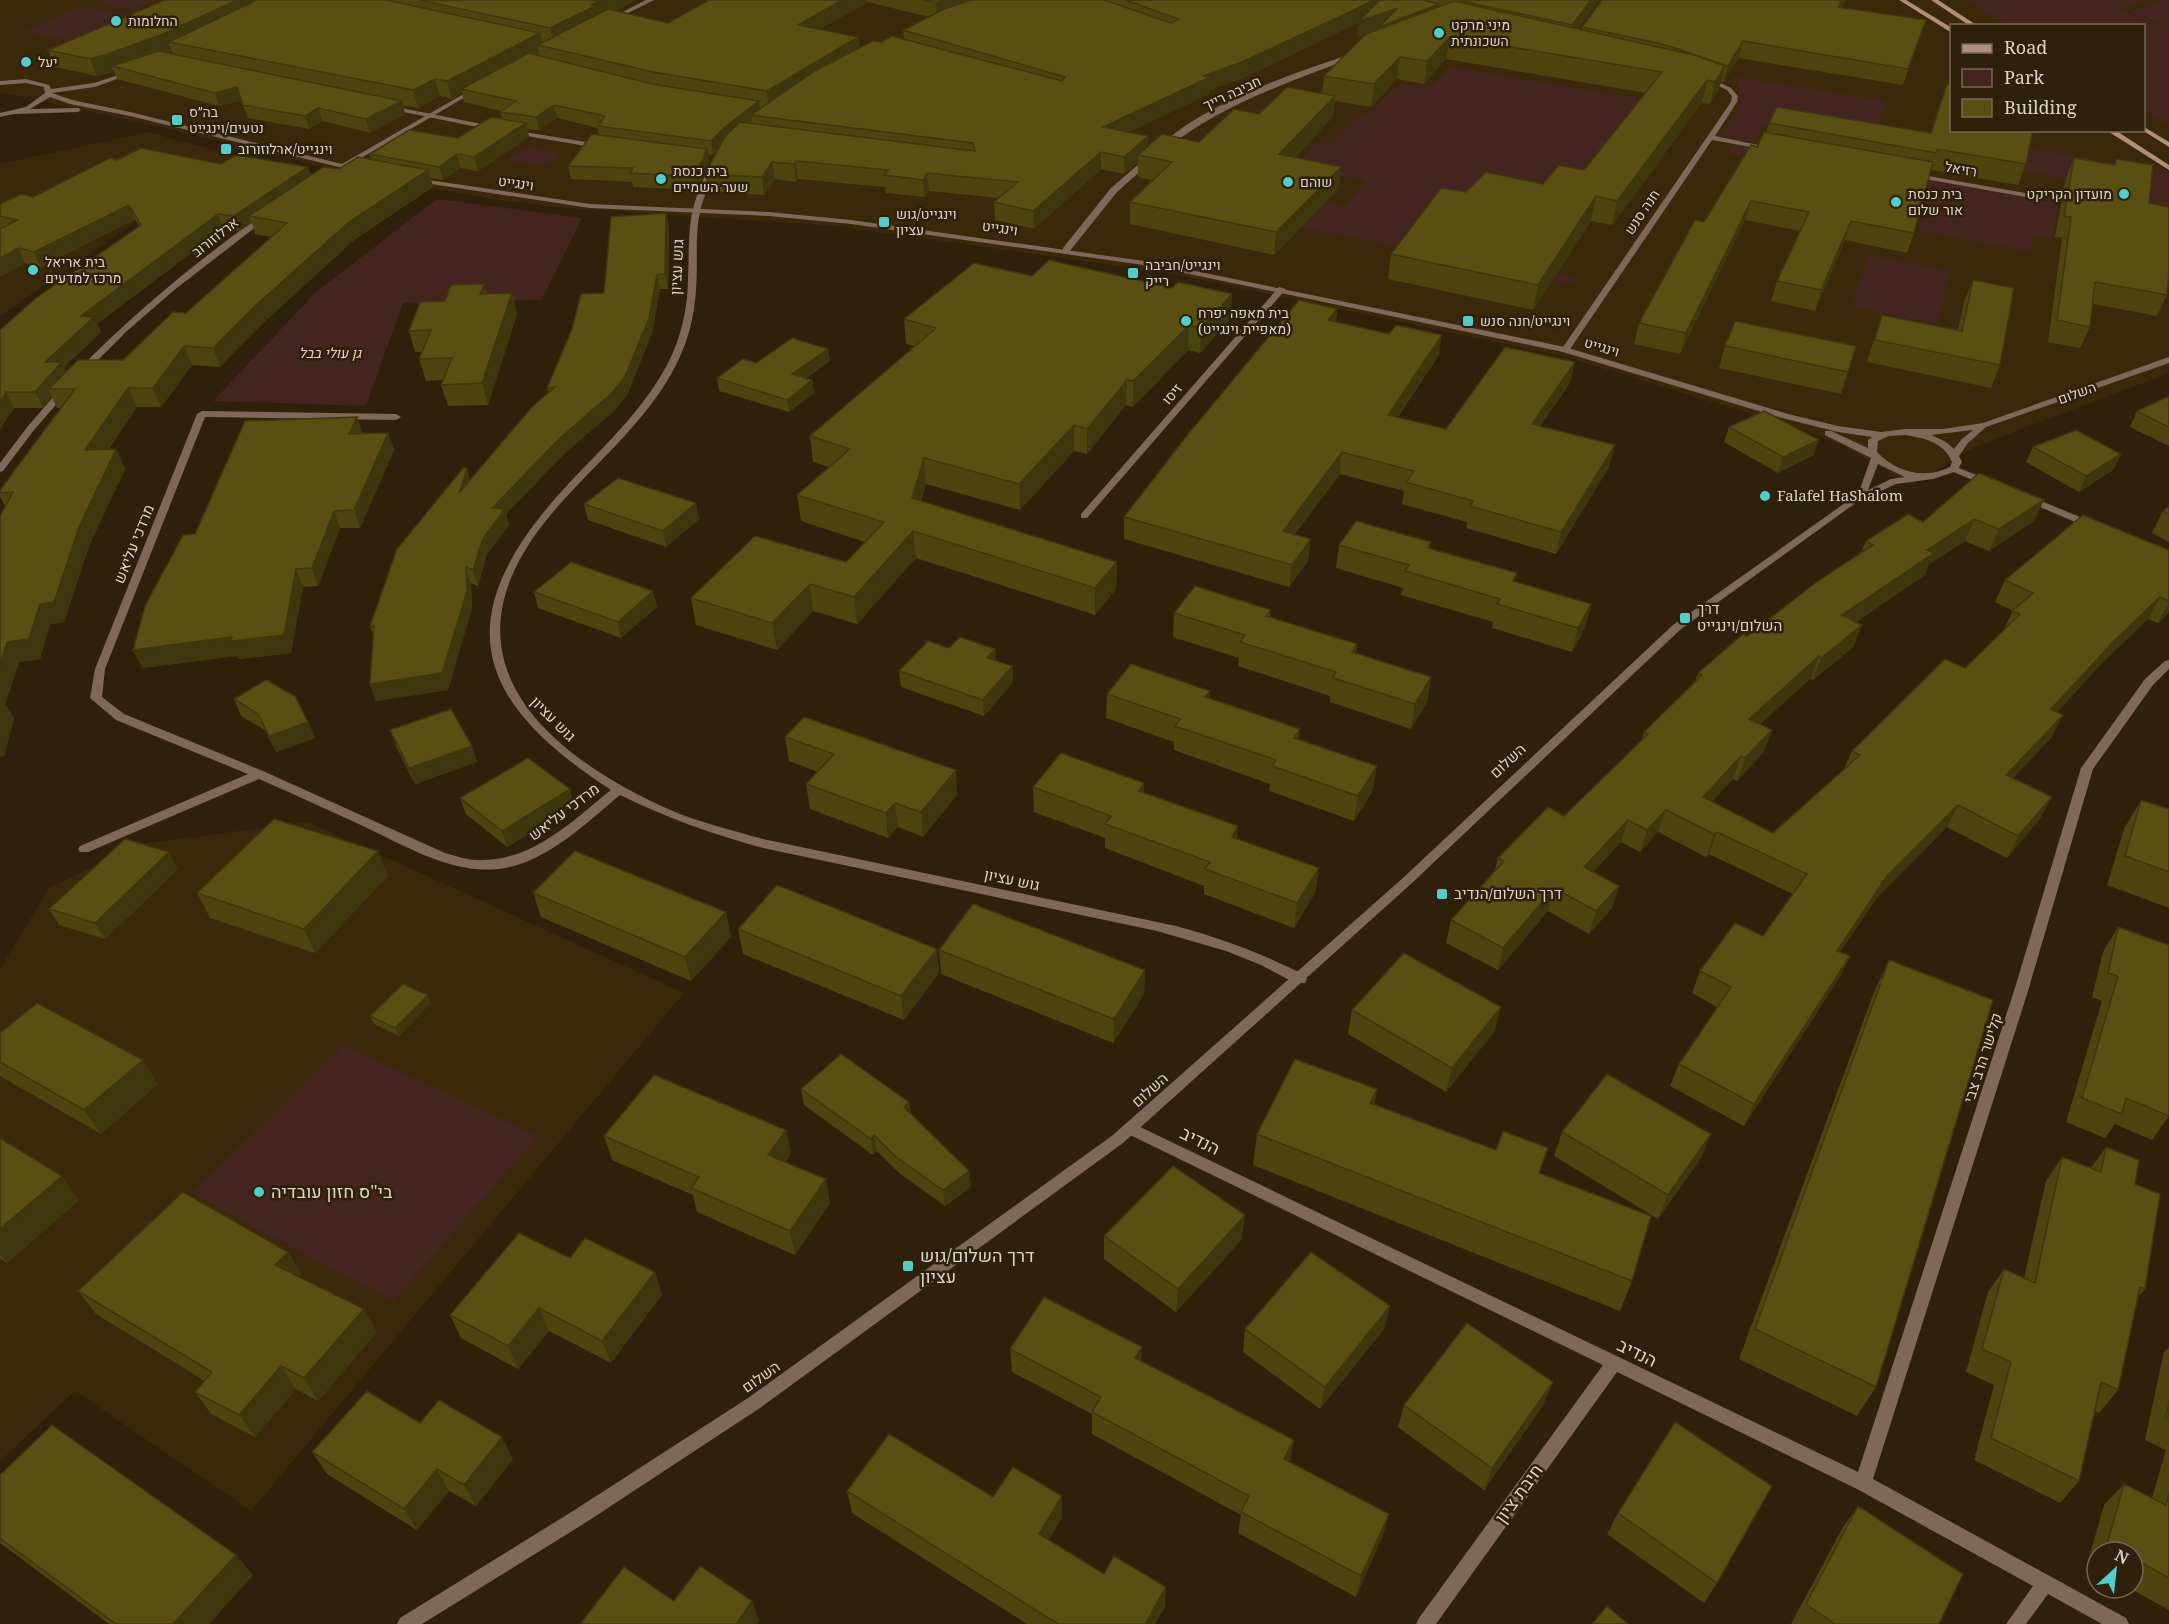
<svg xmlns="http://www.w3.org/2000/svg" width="2169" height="1624" viewBox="0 0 2169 1624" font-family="'Noto Serif',Heebo,serif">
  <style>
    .built { fill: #3a280a; fill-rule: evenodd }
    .green { fill: #43241f }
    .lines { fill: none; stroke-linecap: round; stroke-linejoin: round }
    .minor { fill: #7e685a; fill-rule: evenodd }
    .tertiary { fill: #7e685a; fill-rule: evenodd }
    .secondary { fill: #b28f79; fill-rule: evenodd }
    .wall { fill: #4d4410; fill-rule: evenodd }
    .shaded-wall { fill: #3e370d }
    .building { fill: #594f13; stroke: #3e370d; stroke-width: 1.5 }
    .poi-dot { fill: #53cdc9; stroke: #2e200b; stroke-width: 2 }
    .labels { text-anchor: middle; stroke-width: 5; stroke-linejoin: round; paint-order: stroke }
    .far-poi-label { font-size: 14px; fill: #ddd4c7; stroke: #2e200b; text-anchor: start }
    .far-street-label { font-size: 14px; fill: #ddd4c7; stroke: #2e200b }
    .far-park-label { font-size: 14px; font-style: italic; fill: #f2cdc6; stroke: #2e200b }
    .street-label { font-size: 15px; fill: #ddd4c7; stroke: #2e200b }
    .poi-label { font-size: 15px; fill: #ddd4c7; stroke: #2e200b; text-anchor: start }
    .near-street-label { font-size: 18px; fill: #ddd4c7; stroke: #2e200b }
    .near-poi-label { font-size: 18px; fill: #ddd4c7; stroke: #2e200b; text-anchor: start }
  </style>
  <rect width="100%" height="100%" fill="#2e200b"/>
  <path class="built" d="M 0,0 L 2169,0 L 2169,373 L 1975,447 L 1912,485 L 1843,446 L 1804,430 L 1566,357 L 1174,274 L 836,226 L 552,207 L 473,196 L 348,173 L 161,127 L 0,92 ZM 1952,26 L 2144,26 L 2144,130 L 1952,130 Z
    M 148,132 L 233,155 L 0,316 L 0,164 Z
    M 308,822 L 684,993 L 251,1511 L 75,1391 L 0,1461 L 0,969 L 49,888 L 140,844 Z"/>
  <path class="green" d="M 104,0 L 156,0 L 133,10 L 96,4 Z
    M 1966,0 L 2146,0 L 2119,11 L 2169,27 L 2169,125 L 2144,110 L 2144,26 L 2007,25 Z
    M 2166,0 L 2169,0 L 2169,26 L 2129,13 Z
    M 82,6 L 139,16 L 80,42 L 22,32 Z
    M 1450,67 L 1646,100 L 1554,220 L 1409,241 L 1577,278 L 1573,284 L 1256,217 L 1282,193 L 1345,207 L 1366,181 L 1294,166 L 1317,142 L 1331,145 L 1357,117 L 1373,110 L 1399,84 L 1430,88 Z
    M 1737,77 L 1886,101 L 1879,125 L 2168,171 L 2169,216 L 2149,212 L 2153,186 L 2106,177 L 2073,180 L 1764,125 L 1753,142 L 1719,137 L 1741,107 Z
    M 1735,145 L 2059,203 L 2052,239 L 2034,235 L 2030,252 L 1918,230 L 1928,190 L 1727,154 Z
    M 527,147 L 561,154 L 542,167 L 507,160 Z
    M 437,199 L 582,218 L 542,300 L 403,303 L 366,406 L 213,401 L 317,291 Z
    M 1869,255 L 1951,271 L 1937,324 L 1851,307 Z
    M 344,1045 L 538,1136 L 393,1301 L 191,1193 Z"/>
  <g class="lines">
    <path class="minor" d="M 1352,54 L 1355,56 L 1354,57 C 1288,83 1222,104 1166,149 L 1159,147 C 1201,105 1295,72 1352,54 Z
      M 1706,76 L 1731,88 L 1738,96 L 1737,102 L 1715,136 L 1777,149 L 1773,151 L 1712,140 L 1568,352 L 1562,352 L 1561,350 L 1731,102 L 1732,96 L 1727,90 L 1704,79 L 1703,78 Z
      M 391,106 L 492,126 L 496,128 L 492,130 L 389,109 L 388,108 Z
      M 512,130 L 598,144 L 602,146 L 598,148 L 515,134 L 511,132 Z
      M 1147,157 L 1154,159 L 1117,192 L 1069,252 L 1063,252 L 1063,248 L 1111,188 Z
      M 711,164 L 718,166 C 710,183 702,199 699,217 C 695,241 698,265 696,289 C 695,314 688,341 677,363 C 643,432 576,476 533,538 C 443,669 555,758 668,809 C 698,822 731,830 763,839 L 1176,926 C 1221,938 1263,954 1305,975 L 1307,979 L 1305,983 L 1295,983 L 1261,965 L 1226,951 L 1157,931 L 763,848 C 712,834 667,818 620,795 C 588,822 547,861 505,868 C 455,877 406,846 363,826 C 328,810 294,794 259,779 L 88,852 L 80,852 L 78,849 L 80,846 L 248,774 L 116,720 L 90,698 L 95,669 L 197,414 L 202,411 L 396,414 L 401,417 L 396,420 L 205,417 L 105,669 L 102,697 L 124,714 L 263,771 L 445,853 C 456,856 467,860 477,860 C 532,862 571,822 611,790 C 488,710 444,631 548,507 C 588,459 637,421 667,365 C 681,339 688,307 688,278 C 689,258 688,239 691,219 C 694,200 702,181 711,164 Z
      M 1911,173 L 2031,194 L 2035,196 L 2031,198 L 1914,177 L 1910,175 Z
      M 1279,287 L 1286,289 L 1087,518 L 1081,518 L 1081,514 Z
      M 1954,466 L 1991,481 L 1993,483 L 1988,486 L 1985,485 L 1951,471 L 1951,467 Z
      M 2029,496 L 2097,524 L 2098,526 L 2097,528 L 2089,528 L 2026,501 L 2024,499 Z
      M 2169,660 L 2169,669 L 2153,685 L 2093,769 L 2028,991 L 1873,1479 L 2126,1618 L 2129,1624 L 2102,1624 L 2048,1594 L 2026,1624 L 2006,1624 L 2033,1586 L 1857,1489 L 1617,1372 L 1436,1624 L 1416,1624 L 1419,1618 L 1603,1365 L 1126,1133 L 1124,1129 L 1126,1125 L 1131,1123 L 1136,1125 L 1858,1472 L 2014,991 L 2081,768 L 2145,679 L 2165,661 Z"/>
    <path class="tertiary" d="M 646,0 L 654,0 L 614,20 L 609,19 Z
      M 128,72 L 133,73 L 95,87 L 52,93 L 72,100 L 130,112 L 342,164 L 474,88 L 479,89 L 349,165 L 362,168 L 362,172 L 359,172 L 130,116 L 70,104 L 50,97 L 30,109 L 78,108 L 81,110 L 78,112 L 14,114 L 0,117 L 0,113 L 26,107 L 45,93 L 44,87 L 26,83 L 0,85 L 0,81 L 26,79 L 49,85 L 51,89 L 94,83 Z
      M 415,178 L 590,204 L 769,212 L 851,220 L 1151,262 L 1565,347 L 1788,414 L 1838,426 L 1881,432 L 1905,429 L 1943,429 L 1983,423 L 2169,357 L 2169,363 L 1986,427 L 1968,443 L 1959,456 L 1962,462 L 1957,471 L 1933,479 L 1896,484 L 1857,502 L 1681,629 L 1412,883 L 1123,1143 L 760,1408 L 585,1523 L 422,1624 L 397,1624 L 400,1618 L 573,1511 L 748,1398 L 1113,1135 L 1404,877 L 1673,625 L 1855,496 L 1861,486 L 1871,458 L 1825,435 L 1825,431 L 1831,431 L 1868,448 L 1868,440 L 1872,437 L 1838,432 L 1782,418 L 1563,352 L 1151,266 L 851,224 L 769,216 L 590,208 L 418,182 L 415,182 ZM 1973,430 L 1962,439 L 1954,449 L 1946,442 L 1931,435 ZM 1905,435 C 1924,438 1944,442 1952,462 L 1950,467 C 1924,480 1896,472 1877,452 L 1878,441 L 1889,436 ZM 1878,464 L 1905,477 L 1891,479 L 1868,490 Z
      M 263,214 L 270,216 L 173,291 L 127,331 L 85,373 L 79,373 L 79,369 C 135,312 197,261 263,214 Z
      M 64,387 L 68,390 L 67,392 L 34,430 L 3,471 L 0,472 L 0,463 L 28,426 L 61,388 Z"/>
    <path class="secondary" d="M 1899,0 L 1906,0 L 1952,28 L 1952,33 Z
      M 1931,0 L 1938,0 L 1978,26 L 1970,26 Z
      M 2144,127 L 2169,142 L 2169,147 L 2142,130 L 2144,130 Z
      M 2106,130 L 2115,130 L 2169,165 L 2169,170 Z"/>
  </g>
  <path class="wall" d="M 165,0 L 636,0 L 615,11 L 668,23 L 709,0 L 1599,0 L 1578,29 L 1582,30 L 1582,27 L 1602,0 L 1846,0 L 1842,8 L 1926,20 L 1903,85 L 1739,58 L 1723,82 L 1721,82 L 1719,89 L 1710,104 L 1702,103 L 1612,225 L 1591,221 L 1533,310 L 1388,279 L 1391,254 L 1466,192 L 1543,184 L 1584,170 L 1646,93 L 1446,59 L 1424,84 L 1397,79 L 1371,107 L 1335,101 L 1333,117 L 1295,157 L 1339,189 L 1274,255 L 1130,224 L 1130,202 L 1153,180 L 1138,177 L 1138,162 L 1124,174 L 1101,169 L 1034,229 L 995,220 L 994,202 L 999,198 L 929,191 L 924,197 L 886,193 L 885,187 L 798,179 L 796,182 L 775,179 L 764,195 L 708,191 L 705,174 L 718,149 L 713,155 L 707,154 L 709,163 L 697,190 L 633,187 L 632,182 L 571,179 L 568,166 L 599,135 L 598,128 L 557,118 L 539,130 L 527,129 L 529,137 L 478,171 L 460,168 L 443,180 L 431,178 L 433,187 L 354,240 L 262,324 L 220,367 L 192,365 L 161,407 L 137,407 L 108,450 L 116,449 L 125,469 L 89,546 L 64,622 L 50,624 L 40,659 L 19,662 L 5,704 L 14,718 L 4,756 L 5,506 L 0,496 L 0,490 L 61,408 L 57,408 L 52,397 L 43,408 L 14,408 L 0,429 L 0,330 L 139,226 L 135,219 L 41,267 L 25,263 L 0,277 L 0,204 L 33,197 L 117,160 L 308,167 L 311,175 L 339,169 L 371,160 L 370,154 L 458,138 L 502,119 L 500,112 L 501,111 L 464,102 L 462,93 L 452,99 L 440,96 L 418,108 L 403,105 L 405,114 L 370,133 L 322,121 L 309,129 L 248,118 L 241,101 L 219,106 L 117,79 L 114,71 L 97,76 L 55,67 L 48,50 ZM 868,2 L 929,17 L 903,30 L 904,39 L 881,42 L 859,48 L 858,37 L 820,29 ZM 1358,23 L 1357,37 L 1376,30 L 1324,76 L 1322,93 L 1259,114 L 1199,142 L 1148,147 L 1129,132 L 1209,94 L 1209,90 L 1241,79 ZM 171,50 L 173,54 L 165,52 ZM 252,223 L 255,234 L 272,237 L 186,313 L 123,360 L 66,371 L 64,367 L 101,332 L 97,324 L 223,229 L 239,231 Z
    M 1947,84 L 2026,164 L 2018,185 L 1931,170 L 1914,233 L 1907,253 L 1845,240 L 1815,311 L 1771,301 L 1777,281 L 1800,231 L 1745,220 L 1680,354 L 1634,344 L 1639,323 L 1704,222 L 1757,147 L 1766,133 L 1769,123 L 1931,133 Z
    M 2074,158 L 2114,165 L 2116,159 L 2149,203 L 2167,295 L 2157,316 L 2093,304 L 2090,327 L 2080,348 L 2048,342 L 2062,238 L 2055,237 L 2066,178 Z
    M 669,227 L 668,289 L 660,289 L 652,333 L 628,393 L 616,409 L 564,454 L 506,514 L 509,525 L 487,554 L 478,586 L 471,583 L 472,608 L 448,690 L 376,701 L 370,684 L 373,634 L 370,626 L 470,479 L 549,393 L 547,388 L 604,293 Z
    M 1032,276 L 1172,288 L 1232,294 L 1230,319 L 1200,353 L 1188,350 L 1133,407 L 1126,405 L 1087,454 L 1074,451 L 1020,510 L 926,484 L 921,501 L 1117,562 L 1116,589 L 1095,615 L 916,558 L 857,624 L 813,611 L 777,650 L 696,625 L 691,598 L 846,562 L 865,542 L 801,521 L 797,495 L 829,467 L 813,462 L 810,436 L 915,346 L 906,344 L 904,319 Z
    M 1973,280 L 2000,365 L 1991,388 L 1867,362 L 1882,315 L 1958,330 L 1964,302 Z
    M 484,284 L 487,294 L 512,293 L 517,314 L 488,405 L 448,406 L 441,385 L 443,380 L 426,381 L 419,359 L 423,352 L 415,352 L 409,331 L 445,301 Z
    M 1337,309 L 1336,322 L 1439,355 L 1398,417 L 1446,429 L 1570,383 L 1540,426 L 1609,467 L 1556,554 L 1466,528 L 1467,522 L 1402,504 L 1404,491 L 1340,474 L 1295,534 L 1308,561 L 1289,587 L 1124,539 L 1124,517 Z
    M 1725,346 L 1848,372 L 1841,394 L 1719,368 Z
    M 828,349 L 830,361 L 806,378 L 812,380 L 814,393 L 789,412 L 719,391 L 717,378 L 756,363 Z
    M 2169,396 L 2169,446 L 2130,427 L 2137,411 Z
    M 357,417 L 362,434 L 388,433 L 394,450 L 360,528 L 340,528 L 318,586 L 303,587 L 291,653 L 239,659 L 237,656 L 142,668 L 195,534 Z
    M 1729,427 L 1814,455 L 1778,473 L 1724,442 Z
    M 2033,447 L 2121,454 L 2113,470 L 2079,492 L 2026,462 Z
    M 1979,473 L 2034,521 L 1989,551 L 1965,541 L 1929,564 L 1925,575 L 1856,622 L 1862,625 L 1853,647 L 1813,680 L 1810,679 L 1760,724 L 1764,752 L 1737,781 L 1733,779 L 1712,801 L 1773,833 L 1844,769 L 1852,751 L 1965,668 L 2003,631 L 2013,611 L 1995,602 L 2005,580 L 2169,550 L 2169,612 L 2158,623 L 2148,619 L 2101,664 L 2057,712 L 2052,737 L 2013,778 L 2040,819 L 2007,858 L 1947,827 L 1876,899 L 1840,952 L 1850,956 L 1839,978 L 1744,1126 L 1670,1086 L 1679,1064 L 1717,1007 L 1692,993 L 1700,971 L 1763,936 L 1793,894 L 1709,854 L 1706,857 L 1658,832 L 1640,852 L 1621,842 L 1593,872 L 1619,886 L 1612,908 L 1589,934 L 1548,911 L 1498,970 L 1446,943 L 1451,920 L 1495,870 L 1498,858 L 1564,816 L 1641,741 L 1644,732 L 1695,681 L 1698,673 L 1861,552 L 1866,541 L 1923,522 Z
    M 696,503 L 699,519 L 666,547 L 588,520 L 584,504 Z
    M 2169,506 L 2169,542 L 2152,533 L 2163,511 Z
    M 1431,542 L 1430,548 L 1516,582 L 1591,604 L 1585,628 L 1572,652 L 1492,628 L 1493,622 L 1401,595 L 1403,588 L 1336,568 L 1339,545 Z
    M 534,592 L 657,607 L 621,638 L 538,608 Z
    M 1271,610 L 1270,617 L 1357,644 L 1356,654 L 1431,677 L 1427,702 L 1411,729 L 1330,702 L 1330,696 L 1238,666 L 1239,658 L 1173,637 L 1174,613 Z
    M 949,648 L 995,649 L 995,660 L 1012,666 L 1013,682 L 984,716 L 901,687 L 899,671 Z
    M 1107,694 L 1210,698 L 1299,740 L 1373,790 L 1354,821 L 1269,791 L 1270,784 L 1174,750 L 1174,742 L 1106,718 Z
    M 234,699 L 308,722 L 315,738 L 276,752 L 265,730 L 241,716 Z
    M 390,730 L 472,746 L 477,762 L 415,784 L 396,746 Z
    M 785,737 L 957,795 L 923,837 L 898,827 L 888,838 L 810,809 L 806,784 L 818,772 L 789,761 Z
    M 1033,787 L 1144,793 L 1237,839 L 1319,868 L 1315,893 L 1294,928 L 1204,894 L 1204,886 L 1105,848 L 1105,838 L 1034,812 Z
    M 570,789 L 574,806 L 507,847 L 466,814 L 460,798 Z
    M 2141,800 L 2169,809 L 2169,908 L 2107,885 L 2124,829 Z
    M 378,851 L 388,876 L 315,953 L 210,918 L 197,893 Z
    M 178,869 L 105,939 L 59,925 L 49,909 Z
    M 533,893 L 726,912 L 731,937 L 691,981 L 541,917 Z
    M 2118,927 L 2169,945 L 2169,1116 L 2152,1140 L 2115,1124 L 2105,1138 L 2066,1122 L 2102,1001 L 2092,997 L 2103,952 Z
    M 738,929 L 937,949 L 939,973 L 904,1020 L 743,954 Z
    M 939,950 L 1145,970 L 1144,994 L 1113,1043 L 941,974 Z
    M 1889,960 L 1876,1387 L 1857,1416 L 1739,1359 L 1874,992 Z
    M 431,1003 L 399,1036 L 374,1024 L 370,1016 Z
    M 1352,1010 L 1495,1031 L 1446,1092 L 1348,1034 Z
    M 0,1033 L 158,1084 L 101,1134 L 0,1076 Z
    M 801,1089 L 909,1102 L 911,1114 L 969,1171 L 971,1187 L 945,1206 L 899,1173 L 877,1151 L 873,1155 L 804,1105 Z
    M 1377,1089 L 1374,1105 L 1496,1150 L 1548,1148 L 1539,1174 L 1632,1281 L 1620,1311 L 1253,1165 L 1257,1134 Z
    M 786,1130 L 791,1154 L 785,1162 L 830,1203 L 795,1255 L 697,1212 L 693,1195 L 612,1160 L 604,1136 Z
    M 1562,1132 L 1711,1134 L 1701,1158 L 1658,1219 L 1554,1156 Z
    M 0,1138 L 79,1200 L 7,1263 L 0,1258 Z
    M 2106,1147 L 2135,1184 L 2145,1289 L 2138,1297 L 2118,1390 L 2099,1413 L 2095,1411 L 2079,1481 L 2060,1503 L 1974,1460 L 1994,1385 L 1966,1372 L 1988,1292 L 2004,1269 L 2024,1278 L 2046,1181 L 2062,1157 L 2091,1168 Z
    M 1104,1236 L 1242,1239 L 1176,1312 L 1104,1259 Z
    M 288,1252 L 302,1275 L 299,1277 L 364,1309 L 377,1332 L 318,1401 L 296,1389 L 255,1437 L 211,1414 L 195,1392 L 205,1381 L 96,1314 L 78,1291 Z
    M 570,1258 L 655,1272 L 662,1295 L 611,1363 L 549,1331 L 518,1369 L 461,1338 L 450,1315 Z
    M 1390,1306 L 1384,1329 L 1320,1409 L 1243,1352 L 1245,1329 Z
    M 2169,1347 L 2169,1610 L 2129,1588 L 2133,1588 L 2133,1552 L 2097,1552 L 2097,1570 L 2087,1565 L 2104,1505 L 2124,1484 L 2152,1498 L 2166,1450 L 2145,1440 L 2164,1352 Z
    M 1010,1349 L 1141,1362 L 1289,1462 L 1389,1514 L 1383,1535 L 1356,1597 L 1238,1533 L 1241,1515 L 1092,1434 L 1092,1414 L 1012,1372 Z
    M 1544,1404 L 1484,1490 L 1398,1427 L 1404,1405 Z
    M 420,1423 L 513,1459 L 476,1506 L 449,1491 L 417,1530 L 327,1474 L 312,1452 Z
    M 0,1475 L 253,1575 L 209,1624 L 109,1624 L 0,1543 Z
    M 847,1491 L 993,1497 L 1062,1517 L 1049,1540 L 1104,1574 L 1165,1607 L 1155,1624 L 1027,1624 L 852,1513 Z
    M 1858,1506 L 1939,1624 L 1791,1624 L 1843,1527 Z
    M 1618,1513 L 1717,1583 L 1704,1603 L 1607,1534 Z"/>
  <path class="shaded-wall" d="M 237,0 L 279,0 L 169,42 L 171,50 L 121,69 L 112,66 L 114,71 L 97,76 L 90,59 Z
    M 600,0 L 636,0 L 598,20 L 554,45 L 550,28 Z
    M 842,0 L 867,0 L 868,2 L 800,41 L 798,25 Z
    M 946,0 L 994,0 L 937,19 L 936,3 Z
    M 1375,0 L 1439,4 L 1437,19 L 1378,30 L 1357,37 L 1358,23 L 1241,79 L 1209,90 L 1209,94 L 1103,144 L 1103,127 L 1203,76 Z
    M 1591,0 L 1599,0 L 1569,41 L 1572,25 Z
    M 1842,0 L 1846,0 L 1834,23 L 1838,7 Z
    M 1926,20 L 1921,36 L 1903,85 L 1908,69 Z
    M 540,33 L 543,46 L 538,45 L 539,53 L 468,90 L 461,89 L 462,93 L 452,99 L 447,81 Z
    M 858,37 L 859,54 L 769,108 L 767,91 Z
    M 1450,37 L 1446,59 L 1424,84 L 1427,61 Z
    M 1743,41 L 1739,58 L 1723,82 L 1728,66 Z
    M 1400,57 L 1397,79 L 1371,107 L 1374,84 Z
    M 1725,66 L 1719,89 L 1710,104 L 1715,82 Z
    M 435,79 L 440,96 L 418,108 L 413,90 Z
    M 1707,80 L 1702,103 L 1612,225 L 1617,201 Z
    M 237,87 L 241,101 L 219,106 L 215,93 Z
    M 1335,96 L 1333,117 L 1278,176 L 1279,154 Z
    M 402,101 L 405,114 L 370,133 L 366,119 Z
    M 759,101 L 760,114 L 751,115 L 752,121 L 727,140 L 713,155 L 711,141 L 725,127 Z
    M 554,105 L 557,118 L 539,130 L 536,117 Z
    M 318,108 L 322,121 L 309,129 L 305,116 Z
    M 526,123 L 529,137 L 478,171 L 474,157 Z
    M 1148,136 L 1148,153 L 1138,155 L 1138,162 L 1124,174 L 1124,157 Z
    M 707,149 L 709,163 L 697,190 L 695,177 Z
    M 1101,152 L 1101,169 L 1034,229 L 1033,211 Z
    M 457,154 L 460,168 L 443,180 L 439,167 Z
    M 796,161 L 798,179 L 796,182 L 794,164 Z
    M 772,162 L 775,179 L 764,195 L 762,177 Z
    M 308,167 L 313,181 L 249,216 L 252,223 L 239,231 L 234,216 Z
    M 1341,167 L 1339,189 L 1274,255 L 1276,232 Z
    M 428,170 L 433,187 L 354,240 L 262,324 L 220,367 L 213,348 L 255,306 L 349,222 Z
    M 927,173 L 929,191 L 924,197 L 923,180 Z
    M 1596,196 L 1591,221 L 1533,310 L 1538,285 Z
    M 1751,201 L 1745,220 L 1680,354 L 1686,333 Z
    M 129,205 L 135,219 L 41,267 L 34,252 Z
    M 666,213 L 669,227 L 668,289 L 665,274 Z
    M 218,214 L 223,229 L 97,324 L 101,332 L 64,367 L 69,378 L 49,389 L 52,397 L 43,408 L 35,392 L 45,362 L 81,316 Z
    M 1851,221 L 1845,240 L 1815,311 L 1821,290 Z
    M 19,248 L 25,263 L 0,277 L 0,258 Z
    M 657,275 L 660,289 L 652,333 L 628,393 L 616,409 L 564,454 L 506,514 L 509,525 L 487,554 L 478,586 L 473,570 L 492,508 Z
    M 484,284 L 489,304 L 480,294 Z
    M 512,293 L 517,314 L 488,405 L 482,383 Z
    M 1232,294 L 1230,319 L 1200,353 L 1201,328 Z
    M 1337,309 L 1335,330 L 1328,320 Z
    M 1189,325 L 1188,350 L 1133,407 L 1133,381 Z
    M 1442,335 L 1439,355 L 1385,436 L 1388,415 Z
    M 184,346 L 192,365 L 161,407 L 153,388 Z
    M 828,349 L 830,361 L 794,387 L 792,374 Z
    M 1575,362 L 1570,383 L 1527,445 L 1532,424 Z
    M 812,380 L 814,393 L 789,412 L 787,400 Z
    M 1127,380 L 1126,405 L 1087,454 L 1087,429 Z
    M 128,388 L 137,407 L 94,469 L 85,450 Z
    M 6,392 L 14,408 L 0,429 L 0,401 Z
    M 357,417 L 363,434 L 349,434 Z
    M 1074,425 L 1074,451 L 1020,510 L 1019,484 Z
    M 388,433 L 394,450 L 360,528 L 354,510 Z
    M 1819,440 L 1814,455 L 1778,473 L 1783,457 Z
    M 1615,445 L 1609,467 L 1556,554 L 1561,532 Z
    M 116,449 L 125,469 L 89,546 L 64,622 L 50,624 L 40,659 L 19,662 L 5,704 L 14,718 L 4,756 L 0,757 L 0,664 L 7,642 L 40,604 L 79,527 Z
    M 1342,452 L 1340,474 L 1281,553 L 1283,531 Z
    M 2121,454 L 2113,470 L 2079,492 L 2086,476 Z
    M 924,458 L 926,484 L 914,525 L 912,498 Z
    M 467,469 L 471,485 L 459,493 Z
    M 2044,500 L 2034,521 L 1989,551 L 1999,529 Z
    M 696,503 L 699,519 L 666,547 L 663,531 Z
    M 334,511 L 340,528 L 318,586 L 312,568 Z
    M 1974,519 L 1965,541 L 1929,564 L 1925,575 L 1834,637 L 1842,615 L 1927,550 Z
    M 913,531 L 916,558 L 857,624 L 854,597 Z
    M 1311,539 L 1308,561 L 1289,587 L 1292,565 Z
    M 1117,562 L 1116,589 L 1095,615 L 1095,588 Z
    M 466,567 L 471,583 L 472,608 L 448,690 L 376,701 L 370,684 Z
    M 296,569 L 303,587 L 291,653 L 239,659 L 237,656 L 142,668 L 133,650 Z
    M 810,584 L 813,611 L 777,650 L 772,623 Z
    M 653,591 L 657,607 L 621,638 L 618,622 Z
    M 2160,597 L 2148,619 L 2101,664 L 2040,731 L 2051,709 L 2113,642 Z
    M 2169,602 L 2169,612 L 2158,623 Z
    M 1591,604 L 1585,628 L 1572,652 L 1578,628 Z
    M 1862,625 L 1853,647 L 1813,680 L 1821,658 Z
    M 1357,644 L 1354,668 L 1352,652 Z
    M 995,649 L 996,665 L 987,658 Z
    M 1819,656 L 1810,679 L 1741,741 L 1749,719 Z
    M 1012,666 L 1013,682 L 984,716 L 983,700 Z
    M 1431,677 L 1427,702 L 1411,729 L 1415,704 Z
    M 1210,691 L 1209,715 L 1205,697 Z
    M 2063,715 L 2052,737 L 1995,797 L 2006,775 Z
    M 308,722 L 315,738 L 276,752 L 269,736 Z
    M 1300,729 L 1297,753 L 1294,738 Z
    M 1772,730 L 1764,752 L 1737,781 L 1745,758 Z
    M 472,746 L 477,762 L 415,784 L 409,768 Z
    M 1741,756 L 1733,779 L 1695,819 L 1703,797 Z
    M 1377,766 L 1373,790 L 1354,821 L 1358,796 Z
    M 956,770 L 957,795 L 923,837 L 921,812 Z
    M 1144,783 L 1144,808 L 1139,791 Z
    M 570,789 L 574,806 L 507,847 L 502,831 Z
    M 2052,797 L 2040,819 L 2007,858 L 2018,836 Z
    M 895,803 L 898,827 L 888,838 L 886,813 Z
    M 1958,805 L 1947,827 L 1876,899 L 1826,973 L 1837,951 L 1887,876 Z
    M 1666,810 L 1658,832 L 1640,852 L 1647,830 Z
    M 1628,820 L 1621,842 L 1577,889 L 1584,867 Z
    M 1238,826 L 1236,851 L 1232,837 Z
    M 1717,832 L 1709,854 L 1706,857 L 1714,834 Z
    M 378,851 L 388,876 L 315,953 L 304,929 Z
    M 169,852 L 178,869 L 105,939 L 95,923 Z
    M 1319,868 L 1315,893 L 1294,928 L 1297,903 Z
    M 1619,886 L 1612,908 L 1589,934 L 1596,911 Z
    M 1554,888 L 1548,911 L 1498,970 L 1503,948 Z
    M 726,912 L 731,937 L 691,981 L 685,957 Z
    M 937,949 L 939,973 L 904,1020 L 901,996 Z
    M 1850,956 L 1839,978 L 1744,1126 L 1754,1104 Z
    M 1145,970 L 1144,994 L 1113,1043 L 1114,1019 Z
    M 428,995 L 431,1003 L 399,1036 L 395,1028 Z
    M 1501,1007 L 1495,1031 L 1446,1092 L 1452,1068 Z
    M 143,1060 L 158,1084 L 101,1134 L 84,1110 Z
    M 1377,1089 L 1371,1121 L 1370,1103 Z
    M 909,1102 L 911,1118 L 904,1107 Z
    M 786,1130 L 791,1154 L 774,1179 L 768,1155 Z
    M 1711,1134 L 1701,1158 L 1658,1219 L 1668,1195 Z
    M 874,1135 L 877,1151 L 873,1155 L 871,1139 Z
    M 969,1171 L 971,1187 L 945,1206 L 943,1190 Z
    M 62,1176 L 79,1200 L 7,1263 L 0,1254 L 0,1229 Z
    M 826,1179 L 830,1203 L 795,1255 L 790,1231 Z
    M 1245,1215 L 1242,1239 L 1176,1312 L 1178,1289 Z
    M 288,1252 L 302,1275 L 289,1288 L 275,1265 Z
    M 655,1272 L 662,1295 L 611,1363 L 602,1341 Z
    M 1390,1306 L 1384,1329 L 1320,1409 L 1325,1387 Z
    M 539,1308 L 549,1331 L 518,1369 L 508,1346 Z
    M 364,1309 L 377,1332 L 318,1401 L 304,1378 Z
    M 1142,1347 L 1141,1369 L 1135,1358 Z
    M 281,1366 L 296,1389 L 255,1437 L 239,1415 Z
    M 1553,1382 L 1544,1404 L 1484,1490 L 1492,1468 Z
    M 502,1437 L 513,1459 L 476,1506 L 464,1485 Z
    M 1294,1440 L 1290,1462 L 1284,1459 Z
    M 437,1469 L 449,1491 L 417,1530 L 404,1509 Z
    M 1062,1496 L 1062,1517 L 1040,1555 L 1039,1534 Z
    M 1389,1514 L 1383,1535 L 1356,1597 L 1361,1576 Z
    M 236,1555 L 253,1575 L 209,1624 L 173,1624 Z
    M 1166,1587 L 1165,1607 L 1155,1624 L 1145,1624 Z
    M 752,1601 L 759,1621 L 757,1624 L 736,1624 Z"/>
  <path class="building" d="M 165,0 L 237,0 L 163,34 L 105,55 L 90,59 L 48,50 Z
    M 257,0 L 386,0 L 540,33 L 447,81 L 435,79 L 413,90 L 169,42 Z
    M 419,0 L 600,0 L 591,5 L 595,6 L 550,28 Z
    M 709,0 L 842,0 L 798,25 L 858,37 L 767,91 L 653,72 L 538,45 L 608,9 L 668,23 Z
    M 923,0 L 946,0 L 936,3 Z
    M 971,0 L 1104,0 L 1171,23 L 1179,19 L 1125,0 L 1375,0 L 1242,62 L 1203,76 L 1210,77 L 1103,127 L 1148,136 L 1124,157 L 1101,152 L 1033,211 L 994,202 L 1018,182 L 927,173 L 923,180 L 884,175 L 889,170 L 796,161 L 794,164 L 772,162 L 762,177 L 705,174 L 724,138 L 740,122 L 975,151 L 973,143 L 751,115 L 816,70 L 873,41 L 881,42 L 892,36 L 1062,81 L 1065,77 L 903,30 L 944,9 Z
    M 1380,0 L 1423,0 L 1439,4 L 1379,27 L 1398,8 L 1359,21 Z
    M 1458,0 L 1591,0 L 1572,25 Z
    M 1602,0 L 1842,0 L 1838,7 L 1926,20 L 1908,69 L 1743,41 L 1728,66 L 1666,45 L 1582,27 Z
    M 1454,1 L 1694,55 L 1725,66 L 1715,82 L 1707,80 L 1617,201 L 1596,196 L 1538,285 L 1391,254 L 1441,188 L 1466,192 L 1486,172 L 1543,184 L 1559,165 L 1584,170 L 1662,72 L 1450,37 L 1427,61 L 1400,57 L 1374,84 L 1324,76 L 1366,34 Z
    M 158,51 L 402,101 L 366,119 L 318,108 L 305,116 L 243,105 L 237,87 L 215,93 L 112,66 Z
    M 529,53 L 652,84 L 759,101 L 725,127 L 711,141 L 598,126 L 605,116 L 554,105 L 536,117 L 500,112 L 516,101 L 461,89 Z
    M 1947,84 L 1952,85 L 1952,130 L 2033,130 L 2026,164 L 1937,149 L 1936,153 L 1769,123 L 1777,107 L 1931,133 Z
    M 1287,87 L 1335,96 L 1279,154 L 1341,167 L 1276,232 L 1130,202 L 1172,162 L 1138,155 L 1162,134 L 1199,142 L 1234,109 L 1259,114 Z
    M 491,117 L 526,123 L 474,157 L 457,154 L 439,167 L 370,154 L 409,130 L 458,138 Z
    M 1764,132 L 1933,162 L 1914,233 L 1851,221 L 1821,290 L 1777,281 L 1809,212 L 1751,201 L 1686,333 L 1639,323 L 1695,220 L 1704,222 L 1751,145 L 1757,147 Z
    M 592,134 L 707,149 L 695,177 L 630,173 L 633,168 L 568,166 Z
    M 141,148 L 221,164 L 236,155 L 308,167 L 234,216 L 218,214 L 81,316 L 94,317 L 45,362 L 62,362 L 35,392 L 6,392 L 0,401 L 0,330 L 36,298 L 141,225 L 129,205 L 34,252 L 19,248 L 0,258 L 0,229 L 17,220 L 0,216 L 0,204 L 21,194 L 33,197 L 110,158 L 117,160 Z
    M 358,157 L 428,170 L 349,222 L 255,306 L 213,348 L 184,346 L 153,388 L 128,388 L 85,450 L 116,449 L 79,527 L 54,602 L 40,604 L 29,639 L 7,642 L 0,664 L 0,516 L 13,492 L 0,493 L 0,490 L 75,389 L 49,389 L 78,360 L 123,360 L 173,312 L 186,313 L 287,223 L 249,216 L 323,167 L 339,169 Z
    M 2074,158 L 2115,165 L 2116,159 L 2153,165 L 2149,203 L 2169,207 L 2169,272 L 2167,295 L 2095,282 L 2090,327 L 2057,320 L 2071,217 L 2064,216 Z
    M 666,213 L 665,274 L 657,275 L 649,318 L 625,377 L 612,393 L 560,438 L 492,508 L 505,509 L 483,538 L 473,570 L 466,567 L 467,592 L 442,673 L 370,684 L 374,626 L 370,626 L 397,549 L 464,467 L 467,469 L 459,493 L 532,407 L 555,387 L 547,388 L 572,329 L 581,294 L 604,293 L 611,217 Z
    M 1049,260 L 1172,288 L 1178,282 L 1232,294 L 1201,328 L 1189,325 L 1133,381 L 1127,380 L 1087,429 L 1074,425 L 1019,484 L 924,458 L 912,498 L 1117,562 L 1095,588 L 913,531 L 854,597 L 810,584 L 772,623 L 691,598 L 755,536 L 846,562 L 884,522 L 797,495 L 850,449 L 810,436 L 936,328 L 904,319 L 974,263 L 1032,276 Z
    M 1973,280 L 2014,288 L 2000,365 L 1875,340 L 1882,315 L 1962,331 Z
    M 484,284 L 480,294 L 512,293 L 482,383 L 441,385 L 452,358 L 419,359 L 431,330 L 409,331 L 420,302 L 445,301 L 451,285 Z
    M 1299,300 L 1337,309 L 1328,320 L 1389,334 L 1396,325 L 1442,335 L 1388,415 L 1446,429 L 1505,347 L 1575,362 L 1532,424 L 1615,445 L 1561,532 L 1470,506 L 1473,501 L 1406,482 L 1414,471 L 1342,452 L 1283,531 L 1311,539 L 1292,565 L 1124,517 L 1185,438 Z
    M 1735,321 L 1856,346 L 1848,372 L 1725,346 Z
    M 792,338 L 828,349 L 792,374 L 812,380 L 787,400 L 717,378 L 743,359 L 756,363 Z
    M 2169,396 L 2169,427 L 2137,411 Z
    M 1764,411 L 1819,440 L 1783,457 L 1729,427 Z
    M 357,417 L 349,434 L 388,433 L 354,510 L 334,511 L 312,568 L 296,569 L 284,635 L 231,641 L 232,637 L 133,650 L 145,606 L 183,535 L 195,534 L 245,421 Z
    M 2076,430 L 2121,454 L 2086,476 L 2033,447 Z
    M 1979,473 L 2044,500 L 1999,529 L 1974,519 L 1927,550 L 1934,553 L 1842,615 L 1862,625 L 1821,658 L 1819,656 L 1749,719 L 1772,730 L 1745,758 L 1741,756 L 1703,797 L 1773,833 L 1860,755 L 1852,751 L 1945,659 L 1965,668 L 2020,614 L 2012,611 L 2033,593 L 2005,580 L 2083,515 L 2169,550 L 2169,601 L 2160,597 L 2113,642 L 2051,709 L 2063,715 L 2006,775 L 2052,797 L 2018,836 L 1958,805 L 1887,876 L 1837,951 L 1850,956 L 1754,1104 L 1679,1064 L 1731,987 L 1700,971 L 1735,923 L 1763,936 L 1807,874 L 1717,832 L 1714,834 L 1666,810 L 1647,830 L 1628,820 L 1584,867 L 1619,886 L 1596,911 L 1554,888 L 1503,948 L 1451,920 L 1504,861 L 1498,858 L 1548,807 L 1564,816 L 1648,734 L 1644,732 L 1702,675 L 1698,673 L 1743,634 L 1747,636 L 1818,581 L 1873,545 L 1866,541 L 1908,514 L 1923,522 Z
    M 618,478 L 696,503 L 663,531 L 584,504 Z
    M 2169,506 L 2169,514 L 2163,511 Z
    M 1356,521 L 1431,542 L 1428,548 L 1517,573 L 1513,581 L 1591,604 L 1578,628 L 1497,604 L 1500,599 L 1405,571 L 1409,565 L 1339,545 Z
    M 571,562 L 653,591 L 618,622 L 534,592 Z
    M 1195,586 L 1271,610 L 1266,616 L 1357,644 L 1352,652 L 1431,677 L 1415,704 L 1333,678 L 1336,672 L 1240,642 L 1245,635 L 1174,613 Z
    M 960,637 L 995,649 L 987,658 L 1012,666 L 983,700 L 899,671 L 928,641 L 949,648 Z
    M 1131,664 L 1210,691 L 1205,697 L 1300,729 L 1294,738 L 1377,766 L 1358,796 L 1272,766 L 1276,760 L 1175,726 L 1180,719 L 1107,694 Z
    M 266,680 L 295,696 L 308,722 L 269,736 L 258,714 L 234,699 Z
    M 451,709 L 472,746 L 409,768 L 390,730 Z
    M 804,717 L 956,770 L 921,812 L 895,803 L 886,813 L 806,784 L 834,754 L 785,737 Z
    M 1061,753 L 1144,783 L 1139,791 L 1238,826 L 1232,837 L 1319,868 L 1297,903 L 1205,869 L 1210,862 L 1105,824 L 1111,816 L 1033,787 Z
    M 528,758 L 570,789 L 502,831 L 460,798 Z
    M 2141,800 L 2169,809 L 2169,872 L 2125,856 Z
    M 274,819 L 378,851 L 304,929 L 197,893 Z
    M 125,839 L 169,852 L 95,923 L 49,909 Z
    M 575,851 L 726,912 L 685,957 L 533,893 Z
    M 777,885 L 937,949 L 901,996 L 738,929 Z
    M 973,904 L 1145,970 L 1114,1019 L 939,950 Z
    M 2118,927 L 2169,945 L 2169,1116 L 2126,1098 L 2122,1114 L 2082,1098 L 2118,976 L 2108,973 Z
    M 1404,953 L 1501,1007 L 1452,1068 L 1352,1010 Z
    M 1889,960 L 1993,1000 L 1876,1387 L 1755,1329 Z
    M 403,984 L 428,995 L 395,1028 L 370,1016 Z
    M 37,1003 L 143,1060 L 84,1110 L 0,1062 L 0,1033 Z
    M 841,1054 L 909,1102 L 904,1107 L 969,1171 L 943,1190 L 896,1157 L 874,1135 L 871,1139 L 801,1089 Z
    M 1295,1059 L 1377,1089 L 1370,1103 L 1496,1150 L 1503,1131 L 1548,1148 L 1539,1173 L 1651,1216 L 1632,1281 L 1257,1134 Z
    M 1607,1074 L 1711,1134 L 1668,1195 L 1562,1132 Z
    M 654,1075 L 786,1130 L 768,1155 L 826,1179 L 790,1231 L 691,1188 L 699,1177 L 604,1136 Z
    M 0,1138 L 62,1176 L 0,1229 Z
    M 2106,1147 L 2139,1160 L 2135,1184 L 2160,1194 L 2145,1289 L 2140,1287 L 2118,1390 L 2101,1382 L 2079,1481 L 1991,1438 L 2011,1362 L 1982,1349 L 2004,1269 L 2035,1283 L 2062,1157 L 2101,1172 Z
    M 1173,1166 L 1245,1215 L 1178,1289 L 1104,1236 Z
    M 183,1192 L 288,1252 L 275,1265 L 364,1309 L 304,1378 L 281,1366 L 239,1415 L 195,1392 L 212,1372 L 78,1291 Z
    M 519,1233 L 570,1258 L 585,1238 L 655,1272 L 602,1341 L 539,1308 L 508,1346 L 450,1315 Z
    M 1311,1252 L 1390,1306 L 1325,1387 L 1245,1329 Z
    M 1044,1297 L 1142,1347 L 1135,1358 L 1294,1440 L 1284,1459 L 1389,1514 L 1361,1576 L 1241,1512 L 1249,1496 L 1092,1412 L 1101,1397 L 1010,1349 Z
    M 1467,1323 L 1553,1382 L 1492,1468 L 1404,1405 Z
    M 367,1391 L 420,1423 L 439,1400 L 502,1437 L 464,1485 L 437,1469 L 404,1509 L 312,1452 Z
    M 2169,1402 L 2169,1420 L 2166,1418 Z
    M 1675,1422 L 1772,1486 L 1717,1583 L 1618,1513 Z
    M 52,1425 L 236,1555 L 173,1624 L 116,1624 L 0,1538 L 0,1475 Z
    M 889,1434 L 993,1497 L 1013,1467 L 1062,1496 L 1039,1534 L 1104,1574 L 1114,1556 L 1166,1587 L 1145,1624 L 1058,1624 L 847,1491 Z
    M 2124,1484 L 2166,1505 L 2169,1493 L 2169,1578 L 2133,1558 L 2133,1552 L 2122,1552 L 2107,1544 Z
    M 1858,1506 L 1963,1574 L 1939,1624 L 1835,1624 L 1806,1604 Z
    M 700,1566 L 752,1601 L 736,1624 L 583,1624 L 581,1623 L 624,1567 L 674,1601 Z
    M 1607,1606 L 1628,1624 L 1592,1624 Z"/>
  <g class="poi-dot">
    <circle cx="116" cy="21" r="6"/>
    <circle cx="1439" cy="33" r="6"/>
    <circle cx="26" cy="62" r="6"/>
    <rect x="171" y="114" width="12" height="12" rx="3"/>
    <rect x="220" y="143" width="12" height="12" rx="3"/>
    <circle cx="661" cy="179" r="6"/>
    <circle cx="1288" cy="182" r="6"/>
    <circle cx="2124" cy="194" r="6"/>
    <circle cx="1896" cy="202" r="6"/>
    <rect x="878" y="216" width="12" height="12" rx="3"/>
    <circle cx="33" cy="270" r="6"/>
    <rect x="1127" y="267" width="12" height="12" rx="3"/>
    <circle cx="1186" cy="321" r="6"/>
    <rect x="1462" y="315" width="12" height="12" rx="3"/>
    <circle cx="1765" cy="496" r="6"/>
    <rect x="1679" y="612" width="12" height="12" rx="3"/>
    <rect x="1436" y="888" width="12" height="12" rx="3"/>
    <circle cx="259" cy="1192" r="6"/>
    <rect x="902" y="1260" width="12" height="12" rx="3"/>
  </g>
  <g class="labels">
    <g class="far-poi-label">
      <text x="128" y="26">החלומות</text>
      <text x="1451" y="30">מיני מרקט<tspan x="1451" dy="16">השכונתית</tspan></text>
      <text x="38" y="67">יעל</text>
      <text x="189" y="117">בה״ס<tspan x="189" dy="16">נטעים/וינגייט</tspan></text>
      <text x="238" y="154">וינגייט/ארלוזורוב</text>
      <text x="673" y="176">בית כנסת<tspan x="673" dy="16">שער השמיים</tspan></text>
      <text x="1300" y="187">שוהם</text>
      <text x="1908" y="199">בית כנסת<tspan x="1908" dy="16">אור שלום</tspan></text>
      <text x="2112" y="199" text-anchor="end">מועדון הקריקט</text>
      <text x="896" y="219">וינגייט/גוש<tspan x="896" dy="16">עציון</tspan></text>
      <text x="45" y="267">בית אריאל<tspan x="45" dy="16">מרכז למדעים</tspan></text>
      <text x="1145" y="270">וינגייט/חביבה<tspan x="1145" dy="16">רייק</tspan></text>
      <text x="1198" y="318">בית מאפה יפרח<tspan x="1198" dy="16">(מאפיית וינגייט)</tspan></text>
      <text x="1480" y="326">וינגייט/חנה סנש</text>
    </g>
    <g class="far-street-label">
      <text transform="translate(1232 93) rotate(-25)" y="5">חביבה רייך</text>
      <text transform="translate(1961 169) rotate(10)" y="5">רזיאל</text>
      <text transform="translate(516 183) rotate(8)" y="5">וינגייט</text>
      <text transform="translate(1642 212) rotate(-56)" y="5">חנה סנש</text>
      <text transform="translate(1000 228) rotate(8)" y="5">וינגייט</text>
      <text transform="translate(215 237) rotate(-38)" y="5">ארלוזורוב</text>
      <text transform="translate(1602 347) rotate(17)" y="5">וינגייט</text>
      <text transform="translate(2077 393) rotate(-20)" y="5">השלום</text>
      <text transform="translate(1172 394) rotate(-49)" y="5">זיסו</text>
    </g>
    <g class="far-park-label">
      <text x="330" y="358">גן עולי בבל</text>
    </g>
    <g class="street-label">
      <text transform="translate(677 267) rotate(-87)" y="5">גוש עציון</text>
      <text transform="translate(134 544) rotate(-68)" y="5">מרדכי עליאש</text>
      <text transform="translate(553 719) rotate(45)" y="5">גוש עציון</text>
      <text transform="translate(1508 761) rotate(-43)" y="5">השלום</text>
      <text transform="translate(564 812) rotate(-37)" y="5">מרדכי עליאש</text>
      <text transform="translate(1012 880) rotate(12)" y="5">גוש עציון</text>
      <text transform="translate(1983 1058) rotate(-72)" y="5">קלישר הרב צבי</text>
      <text transform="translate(1150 1090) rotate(-42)" y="5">השלום</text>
      <text transform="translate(761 1377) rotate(-35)" y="5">השלום</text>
    </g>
    <g class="poi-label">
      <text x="1777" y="501">Falafel HaShalom</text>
      <text x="1697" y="614">דרך<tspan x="1697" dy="17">השלום/וינגייט</tspan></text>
      <text x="1454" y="899">דרך השלום/הנדיב</text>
    </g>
    <g class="near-street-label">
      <text transform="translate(1200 1141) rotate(26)" y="6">הנדיב</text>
      <text transform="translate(1637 1353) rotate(26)" y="6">הנדיב</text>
      <text transform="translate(1519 1494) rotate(-54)" y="6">חיבת ציון</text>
    </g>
    <g class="near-poi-label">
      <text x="271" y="1198">בי"ס חזון עובדיה</text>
      <text x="920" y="1262">דרך השלום/גוש<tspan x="920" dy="21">עציון</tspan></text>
    </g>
  </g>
  <rect x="1950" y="24" width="195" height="108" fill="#2e200b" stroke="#746856" stroke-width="1.5"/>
  <rect x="1962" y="44" width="30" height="9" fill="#b28f79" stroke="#746856" stroke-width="1.5"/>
  <text x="2004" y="54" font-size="18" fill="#ddd4c7">Road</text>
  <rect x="1962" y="69" width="30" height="18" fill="#43241f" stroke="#746856" stroke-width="1.5"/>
  <text x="2004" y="84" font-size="18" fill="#ddd4c7">Park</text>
  <rect x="1962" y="99" width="30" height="18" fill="#594f13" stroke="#746856" stroke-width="1.5"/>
  <text x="2004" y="114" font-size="18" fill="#ddd4c7">Building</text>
  <g transform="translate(2115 1570) rotate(27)"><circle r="28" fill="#2e200b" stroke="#746856" stroke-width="1.5"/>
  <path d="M0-4.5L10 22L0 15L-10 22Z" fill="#53cdc9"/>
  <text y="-9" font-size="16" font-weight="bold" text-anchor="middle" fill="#ddd4c7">N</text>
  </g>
</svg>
